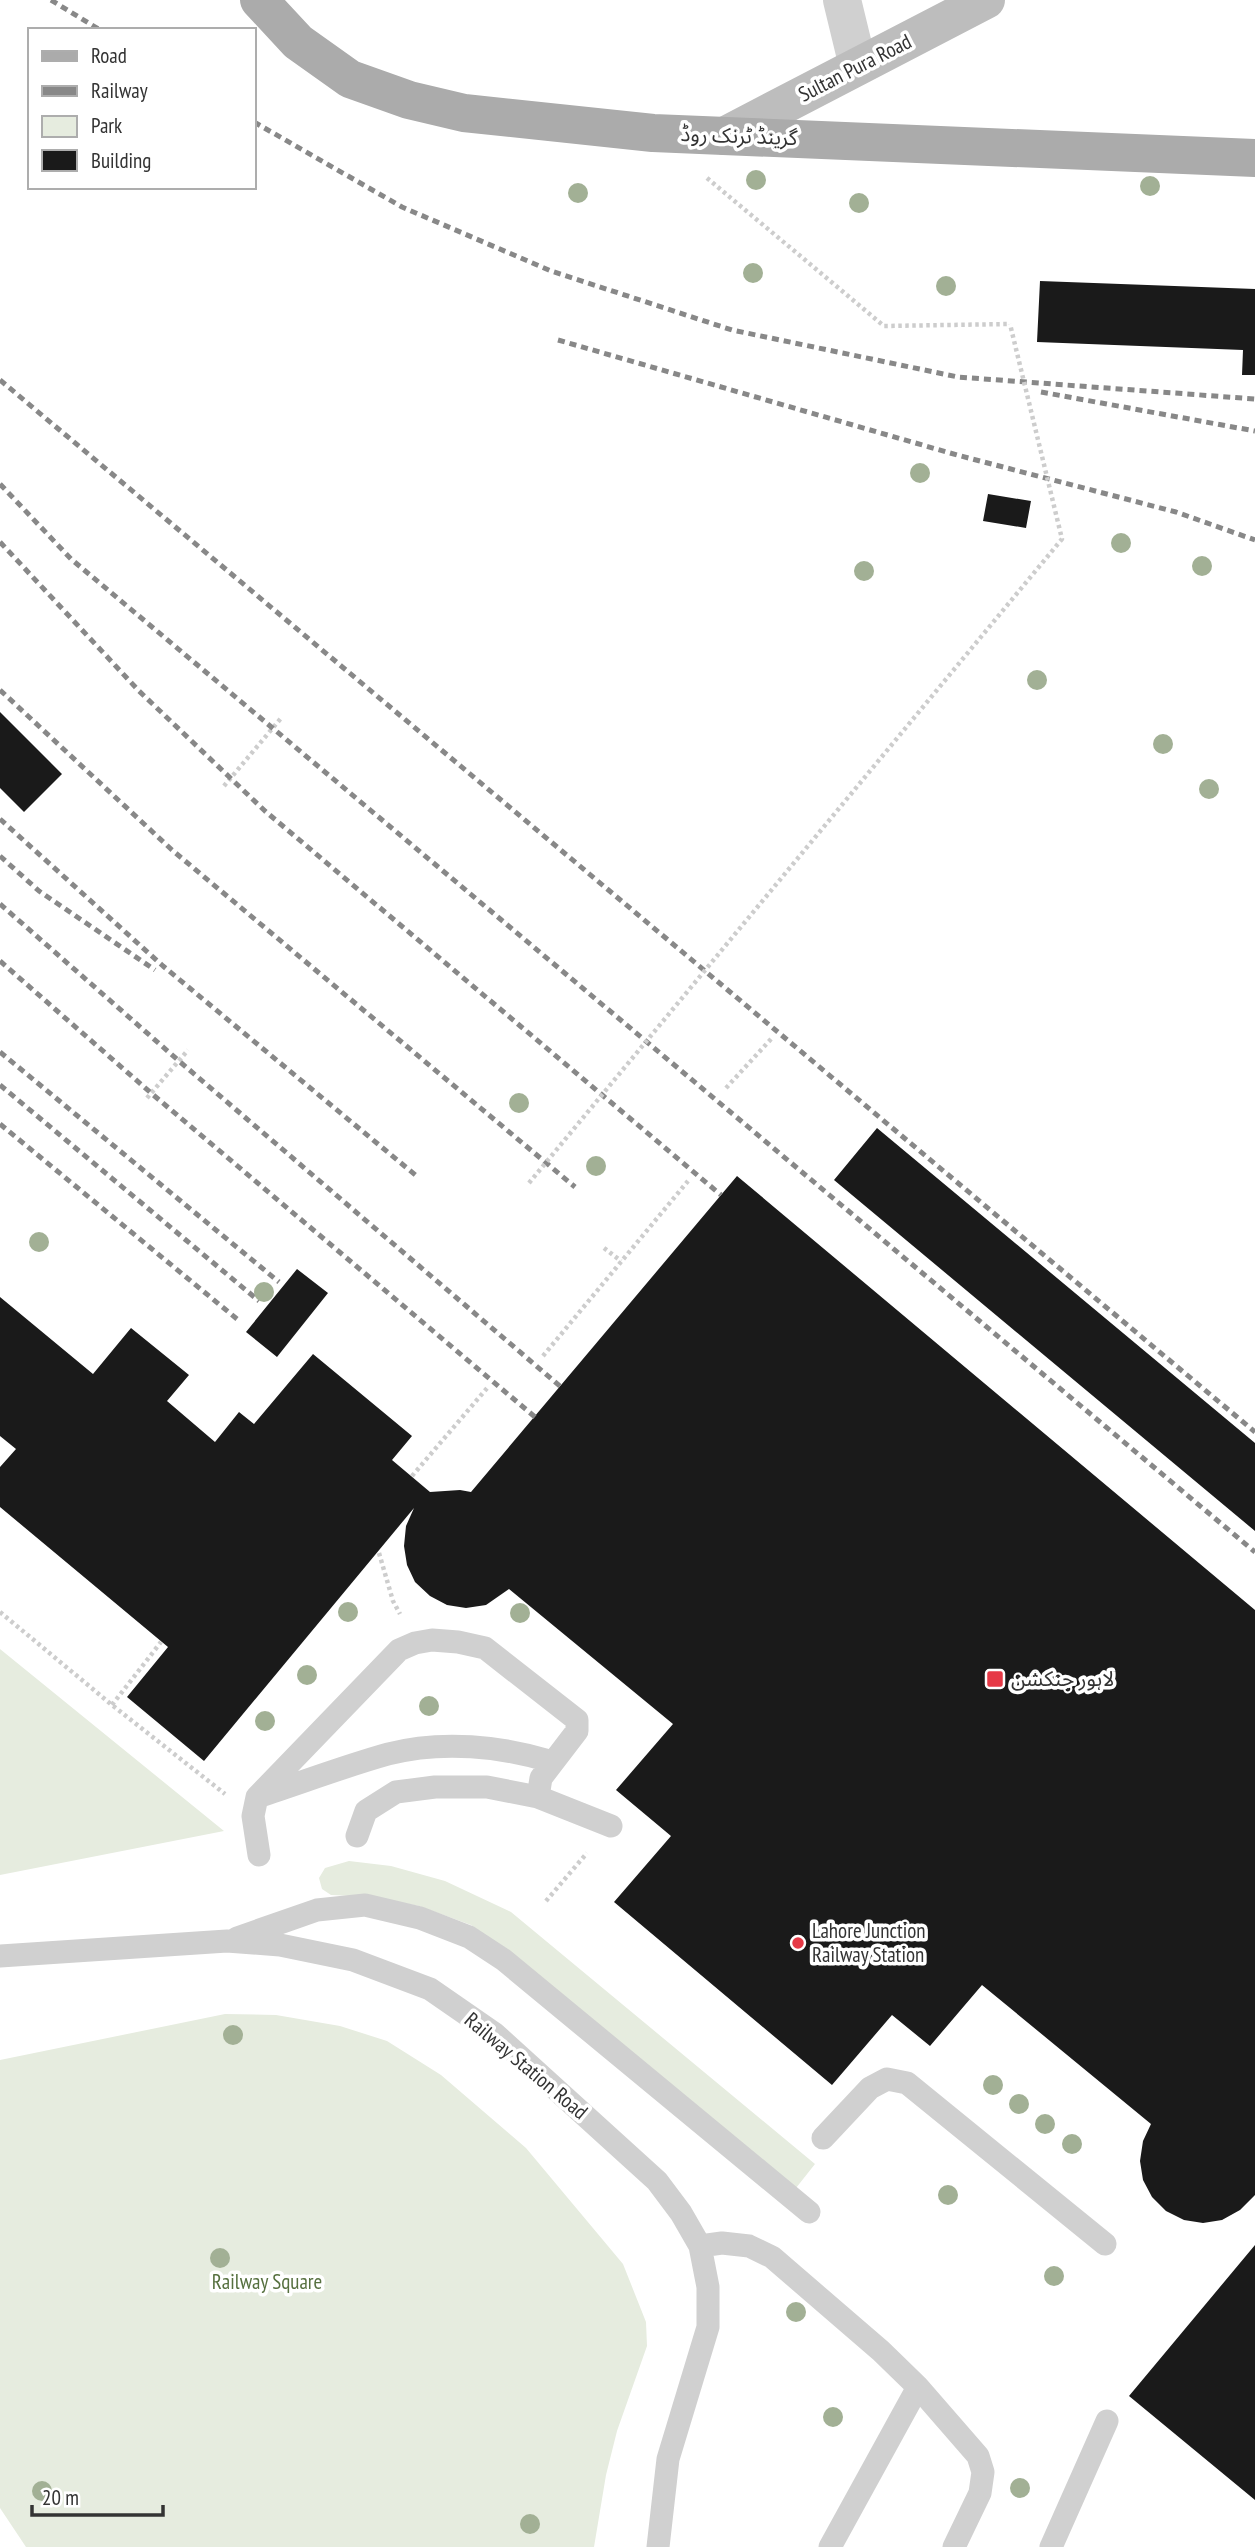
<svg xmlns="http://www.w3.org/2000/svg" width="1255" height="2547" viewBox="0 0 1255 2547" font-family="'PT Sans Narrow','Noto Sans Arabic',sans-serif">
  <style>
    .green { fill: #e6ecdf }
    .building { fill: #1a1a1a }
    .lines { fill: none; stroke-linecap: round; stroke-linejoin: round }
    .path { stroke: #cdcdcd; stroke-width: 4.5; stroke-dasharray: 3.5 3.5; stroke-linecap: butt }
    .lane { stroke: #d0d0d0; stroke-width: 23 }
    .street { stroke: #d0d0d0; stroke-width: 38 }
    .secondary { stroke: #bdbdbd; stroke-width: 38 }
    .primary { stroke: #ababab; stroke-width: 38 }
    .rail { stroke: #888; stroke-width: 5; stroke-dasharray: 7 5; stroke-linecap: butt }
    .path-bridge { stroke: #cdcdcd; stroke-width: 4.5; stroke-dasharray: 3.5 3.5; stroke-linecap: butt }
    .tree { fill: #a2b095 }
    .poi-dot { fill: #e63946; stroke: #fff; stroke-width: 2.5 }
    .labels { text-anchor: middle; stroke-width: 7; stroke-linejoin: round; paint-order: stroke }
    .street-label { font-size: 21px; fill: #333; stroke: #fff }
    .poi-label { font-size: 21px; fill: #333; stroke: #fff; text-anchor: start }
    .park-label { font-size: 21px; fill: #56703f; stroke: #fff }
  </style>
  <rect width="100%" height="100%" fill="#fff"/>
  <path class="green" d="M 0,1649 L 224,1831 L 0,1875 Z
    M 349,1861 L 391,1866 L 445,1881 L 511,1912 L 815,2164 L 796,2188 L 508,1952 L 471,1925 L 419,1906 L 374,1897 L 331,1895 L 322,1889 L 319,1878 L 325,1868 Z
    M 225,2014 L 276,2015 L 340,2026 L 387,2041 L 441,2075 L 526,2148 L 623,2264 L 646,2322 L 647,2346 L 617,2431 L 606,2475 L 594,2547 L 26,2547 L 0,2508 L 0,2060 Z"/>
  <path class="building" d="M 1040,281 L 1255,289 L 1255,375 L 1242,375 L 1243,350 L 1037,342 Z
    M 988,494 L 1031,501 L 1026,528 L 983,521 Z
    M 0,712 L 62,774 L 24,812 L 0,788 Z
    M 877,1128 L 1255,1443 L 1255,1531 L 834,1180 Z
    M 737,1176 L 1255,1610 L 1255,2195 L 1240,2210 L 1222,2220 L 1203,2223 L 1184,2220 L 1166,2211 L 1152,2197 L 1143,2180 L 1140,2161 L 1143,2141 L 1151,2124 L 982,1985 L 930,2046 L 892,2015 L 832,2085 L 614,1902 L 671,1836 L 616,1790 L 673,1724 L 509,1589 L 486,1605 L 466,1608 L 447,1605 L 430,1596 L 415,1582 L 407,1565 L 404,1546 L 406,1526 L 414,1508 L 204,1761 L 127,1697 L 168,1647 L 0,1507 L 0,1467 L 16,1449 L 0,1436 L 0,1297 L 93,1374 L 131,1328 L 189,1375 L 167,1401 L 215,1442 L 239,1412 L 254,1424 L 313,1354 L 412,1436 L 392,1460 L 430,1492 L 460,1490 L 471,1492 Z
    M 297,1269 L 328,1293 L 277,1357 L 246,1332 Z
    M 1255,2245 L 1255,2500 L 1129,2396 Z"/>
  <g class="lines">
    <path class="path" d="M 707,178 L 884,326 L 1010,324
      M 224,786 L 282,717
      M 726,1088 L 772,1038
      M 147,1098 L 188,1050
      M 604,1248 L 621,1261
      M 543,1356 L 688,1181
      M 412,1476 L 488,1387
      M 379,1553 L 393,1601 L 400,1614
      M 0,1612 L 112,1705 L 225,1794
      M 112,1705 L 161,1642
      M 546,1901 L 587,1853"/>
    <path class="lane" d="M 260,1796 C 303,1782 345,1766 388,1754 C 442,1740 501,1746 553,1762
      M 357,1836 L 366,1811 L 396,1792 L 435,1787 L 487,1787 L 538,1797 L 611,1826
      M 259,1855 L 253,1816 L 257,1797 L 399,1650 L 415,1643 L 432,1640 L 458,1642 L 485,1648 L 577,1720 L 577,1731 L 541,1778 L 538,1797
      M 237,1938 L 317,1910 L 365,1905 L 420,1918 L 469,1937 L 504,1960 L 809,2212
      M 0,1956 L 227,1941 L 280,1945 L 353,1960 L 430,1989 L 495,2034 L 657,2181 L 681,2213 L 700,2246 L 708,2287 L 708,2327 L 668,2459 L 658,2547
      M 823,2138 L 870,2088 L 887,2079 L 907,2083 L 1105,2244
      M 700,2246 L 722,2243 L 749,2246 L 772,2257 L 881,2351 L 918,2387 L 830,2547
      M 918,2387 L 978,2456 L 983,2472 L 980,2493 L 954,2547
      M 1051,2547 L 1107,2421"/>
    <path class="street" d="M 842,0 L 858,66"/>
    <path class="secondary" d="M 724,136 L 986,0"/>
    <path class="primary" d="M 259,0 L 298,42 L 350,79 L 409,100 L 464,113 L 653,133 L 1255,158"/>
    <path class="rail" d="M 51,0 L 100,30
      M 254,122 L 402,207 L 551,271 L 732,330 L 958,377 L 1255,399
      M 558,340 L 957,455 L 1176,512 L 1255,540
      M 0,380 L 1255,1432
      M 1041,392 L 1255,431
      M 0,484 L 71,559 L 1255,1552
      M 0,542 L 139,691 L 265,811 L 721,1195
      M 0,690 L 172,850 L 575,1187
      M 0,819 L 163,966 L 419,1178
      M 0,856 L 39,891 L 155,970
      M 0,904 L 179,1061 L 561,1387
      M 0,961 L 151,1093 L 535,1417
      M 0,1052 L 279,1282
      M 0,1085 L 259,1301
      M 0,1124 L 237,1319"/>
    <path class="path-bridge" d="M 529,1183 L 1062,539 L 1010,324"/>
  </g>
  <g class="tree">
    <circle cx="756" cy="180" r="10"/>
    <circle cx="1150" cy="186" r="10"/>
    <circle cx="578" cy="193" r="10"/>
    <circle cx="859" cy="203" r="10"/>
    <circle cx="753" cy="273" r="10"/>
    <circle cx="946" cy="286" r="10"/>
    <circle cx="920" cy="473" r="10"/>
    <circle cx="1121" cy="543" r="10"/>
    <circle cx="1202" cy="566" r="10"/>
    <circle cx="864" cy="571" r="10"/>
    <circle cx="1037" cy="680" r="10"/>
    <circle cx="1163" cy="744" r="10"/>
    <circle cx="1209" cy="789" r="10"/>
    <circle cx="519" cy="1103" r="10"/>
    <circle cx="596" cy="1166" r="10"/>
    <circle cx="39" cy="1242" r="10"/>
    <circle cx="264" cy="1292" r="10"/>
    <circle cx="348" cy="1612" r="10"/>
    <circle cx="520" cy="1613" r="10"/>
    <circle cx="307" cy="1675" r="10"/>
    <circle cx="429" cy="1706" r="10"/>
    <circle cx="265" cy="1721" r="10"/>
    <circle cx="233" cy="2035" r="10"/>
    <circle cx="993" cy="2085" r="10"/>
    <circle cx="1019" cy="2104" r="10"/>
    <circle cx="1045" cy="2124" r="10"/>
    <circle cx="1072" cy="2144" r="10"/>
    <circle cx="948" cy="2195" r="10"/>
    <circle cx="220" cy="2258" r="10"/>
    <circle cx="1054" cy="2276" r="10"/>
    <circle cx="796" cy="2312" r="10"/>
    <circle cx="833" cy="2417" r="10"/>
    <circle cx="1020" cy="2488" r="10"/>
    <circle cx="42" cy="2491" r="10"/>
    <circle cx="530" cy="2524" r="10"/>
  </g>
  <g class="poi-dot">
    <rect x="986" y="1670" width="18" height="18" rx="3.5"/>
    <circle cx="798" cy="1943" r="7"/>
  </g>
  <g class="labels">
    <g class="street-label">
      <text transform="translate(855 68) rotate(-27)" y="7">Sultan Pura Road</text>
      <text transform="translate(739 136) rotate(2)" y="7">گرینڈ ٹرنک روڈ</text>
      <text transform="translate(526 2066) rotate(40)" y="7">Railway Station Road</text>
    </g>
    <g class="poi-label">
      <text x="1011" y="1686">لاہور جنکشن</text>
      <text x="812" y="1938">Lahore Junction<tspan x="812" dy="24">Railway Station</tspan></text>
    </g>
    <g class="park-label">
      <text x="267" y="2289">Railway Square</text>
    </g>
  </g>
  <rect x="28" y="28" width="228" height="161" fill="#ffffff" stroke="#adadad" stroke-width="2"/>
  <rect x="42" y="51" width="35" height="10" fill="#ababab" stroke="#adadad" stroke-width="2"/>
  <text x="91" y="63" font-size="21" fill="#333333">Road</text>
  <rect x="42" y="86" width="35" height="10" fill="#888888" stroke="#adadad" stroke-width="2"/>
  <text x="91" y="98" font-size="21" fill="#333333">Railway</text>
  <rect x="42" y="116" width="35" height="21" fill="#e6ecdf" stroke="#adadad" stroke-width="2"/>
  <text x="91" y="133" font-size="21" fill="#333333">Park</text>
  <rect x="42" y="150" width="35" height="21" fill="#1a1a1a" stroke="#adadad" stroke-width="2"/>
  <text x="91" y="168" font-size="21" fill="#333333">Building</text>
  <path d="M32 2505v10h131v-10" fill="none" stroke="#333333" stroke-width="3.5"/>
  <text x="42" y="2505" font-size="21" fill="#333333" stroke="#ffffff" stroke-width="5" paint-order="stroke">20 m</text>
</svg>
